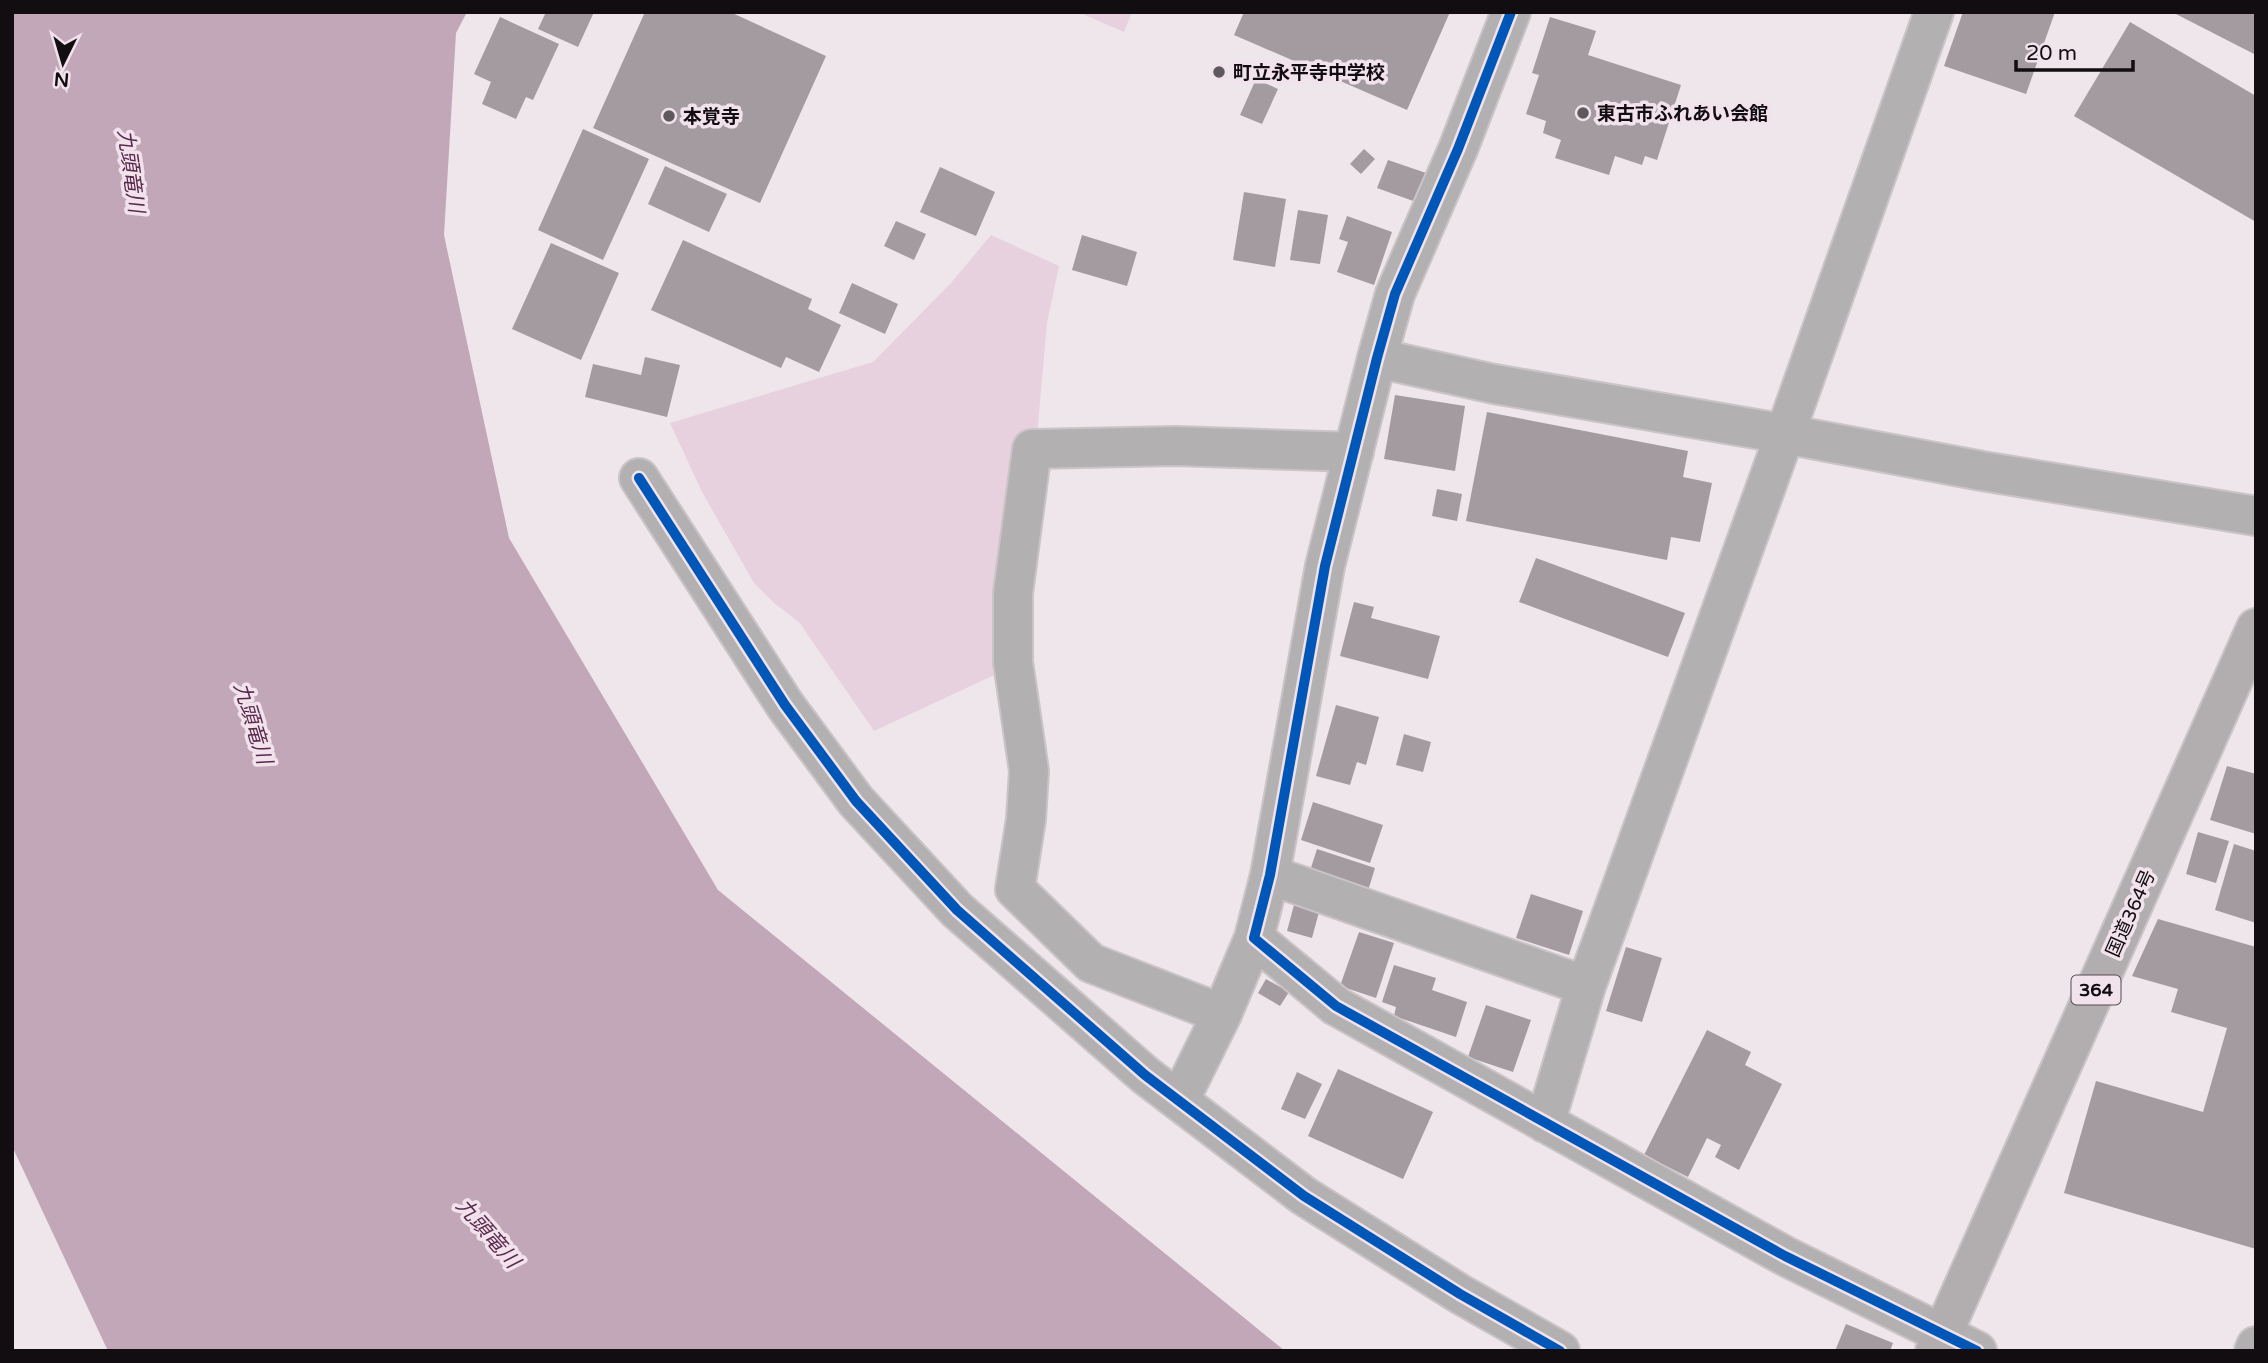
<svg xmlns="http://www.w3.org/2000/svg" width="2268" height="1363" viewBox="0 0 2268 1363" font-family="'Varela Round','Noto Sans JP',sans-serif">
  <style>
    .green { fill: #e7d1df }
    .water { fill: #c2a7b9 }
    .building { fill: #a49ba1 }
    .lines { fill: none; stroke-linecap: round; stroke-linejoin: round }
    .minor-casing { stroke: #cac4c7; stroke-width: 42 }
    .highway-casing { stroke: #cac4c7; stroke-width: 42 }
    .minor { stroke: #b3b0b2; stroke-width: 38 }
    .highway { stroke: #b2aeb0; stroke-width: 38 }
    .cycleway-casing { stroke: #f1e2ec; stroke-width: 15 }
    .cycleway { stroke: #0057b8; stroke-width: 10 }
    .poi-dot { fill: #5f595d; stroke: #f1e2ec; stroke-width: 2.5 }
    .labels { text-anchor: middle; stroke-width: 7; stroke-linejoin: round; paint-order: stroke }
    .shield { fill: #f1e2ec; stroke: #554d52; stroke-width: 2 }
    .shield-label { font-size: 18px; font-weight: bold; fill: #120d10 }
    .poi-label { font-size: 19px; font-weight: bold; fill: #120d10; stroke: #f1e2ec; text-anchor: start }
    .street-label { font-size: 19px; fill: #120d10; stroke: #f1e2ec }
    .water-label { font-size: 21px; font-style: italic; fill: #59294c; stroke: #f1e2ec }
  </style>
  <rect width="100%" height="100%" fill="#eee6eb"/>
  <path class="green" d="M 1078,12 L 1132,12 L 1124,32 Z
    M 991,235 L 1059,266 L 1047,323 L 1037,436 L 1005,670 L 874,731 L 799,622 L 774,603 L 754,583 L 702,492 L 670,423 L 873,362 L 951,283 Z"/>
  <path class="water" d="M 12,12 L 467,12 L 456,33 L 444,235 L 509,538 L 718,890 L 1285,1351 L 108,1351 L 12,1146 Z"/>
  <path class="building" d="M 546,12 L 594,12 L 578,47 L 538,29 Z
    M 645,12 L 730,12 L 826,56 L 760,203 L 593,128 Z
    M 1244,12 L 1450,12 L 1407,110 L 1234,35 Z
    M 1963,12 L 2055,12 L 2026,94 L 1944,66 Z
    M 2172,12 L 2256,12 L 2256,55 Z
    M 500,17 L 559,44 L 533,100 L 526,97 L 516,119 L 482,104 L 491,82 L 474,74 Z
    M 1550,17 L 1596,31 L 1588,55 L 1681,85 L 1657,160 L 1645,156 L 1642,165 L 1615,156 L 1609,175 L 1555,158 L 1561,140 L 1543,133 L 1546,121 L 1526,114 L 1539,75 L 1532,73 Z
    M 2130,22 L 2256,96 L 2256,222 L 2074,116 Z
    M 1256,79 L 1278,89 L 1262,124 L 1240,115 Z
    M 583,129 L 649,159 L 603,260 L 538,230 Z
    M 1364,149 L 1375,159 L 1361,174 L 1350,164 Z
    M 1388,160 L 1426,173 L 1416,202 L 1377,188 Z
    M 665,166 L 727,194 L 709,232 L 648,204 Z
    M 940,167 L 995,192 L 976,236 L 920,212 Z
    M 1244,192 L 1286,199 L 1275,267 L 1233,260 Z
    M 1298,210 L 1328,215 L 1320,264 L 1290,260 Z
    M 1347,216 L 1392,232 L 1374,285 L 1337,272 L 1348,242 L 1339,239 Z
    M 896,221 L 926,234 L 914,260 L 884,246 Z
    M 1082,235 L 1137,252 L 1127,286 L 1072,270 Z
    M 683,240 L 812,299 L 808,309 L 841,325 L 819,372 L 786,357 L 781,368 L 651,310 Z
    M 551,243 L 619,273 L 581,360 L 512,329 Z
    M 852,283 L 898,304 L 885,334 L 839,313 Z
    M 645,357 L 680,365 L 667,417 L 585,397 L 593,364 L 641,375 Z
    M 1395,395 L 1465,406 L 1455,471 L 1384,459 Z
    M 1487,412 L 1688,451 L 1683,477 L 1712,483 L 1700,542 L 1671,537 L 1667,560 L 1466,521 Z
    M 1437,489 L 1462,494 L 1457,521 L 1432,516 Z
    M 1536,558 L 1685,613 L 1668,657 L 1519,602 Z
    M 1354,602 L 1374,607 L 1371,618 L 1440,636 L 1428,679 L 1340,656 Z
    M 1336,705 L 1379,717 L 1366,765 L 1357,762 L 1350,785 L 1316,776 Z
    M 1404,734 L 1431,742 L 1423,772 L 1396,765 Z
    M 2227,766 L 2256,774 L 2256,834 L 2210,820 Z
    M 1313,802 L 1383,825 L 1370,863 L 1301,840 Z
    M 2198,832 L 2229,841 L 2216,883 L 2186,874 Z
    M 2234,844 L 2256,851 L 2256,923 L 2215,910 Z
    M 1317,849 L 1375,868 L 1367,894 L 1309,874 Z
    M 1531,894 L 1583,911 L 1569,955 L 1516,938 Z
    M 1294,905 L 1319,912 L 1312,938 L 1287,931 Z
    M 2158,919 L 2256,947 L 2256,1249 L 2064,1193 L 2096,1081 L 2203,1112 L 2227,1028 L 2171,1012 L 2178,989 L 2132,976 Z
    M 1359,932 L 1394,943 L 1376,998 L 1340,986 Z
    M 1626,947 L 1662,958 L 1642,1022 L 1606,1011 Z
    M 1394,965 L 1436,978 L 1432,990 L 1467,1002 L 1456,1037 L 1394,1016 L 1396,1007 L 1382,1002 Z
    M 1266,979 L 1289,992 L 1280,1006 L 1258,993 Z
    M 1486,1005 L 1531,1020 L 1513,1072 L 1468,1057 Z
    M 1707,1030 L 1751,1052 L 1745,1065 L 1782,1084 L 1739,1170 L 1715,1157 L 1721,1145 L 1707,1138 L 1688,1177 L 1644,1155 Z
    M 1338,1069 L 1433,1112 L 1403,1179 L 1308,1136 Z
    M 1297,1072 L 1322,1084 L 1305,1119 L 1281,1109 Z
    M 1846,1324 L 1893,1343 L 1890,1351 L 1835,1351 Z"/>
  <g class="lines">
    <defs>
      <path id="minor" d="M 1511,12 L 1458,149 L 1395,294 L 1377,358 L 1325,566 L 1270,875 L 1254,938 L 1336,1006 L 1785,1256 L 1977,1351
        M 1377,358 L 1494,384 L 1785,434 L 1982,471 L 2256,516
        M 639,478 L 785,705 L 856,801 L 957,910 L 1145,1075 L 1304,1196 L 1460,1294 L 1560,1351
        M 1270,875 L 1586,986
        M 1222,1014 L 1091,963 L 1015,889 L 1026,819 L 1029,771 L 1013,662 L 1013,593 L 1032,449 L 1176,446 L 1354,452
        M 1179,1101 L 1222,1014 L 1254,938
        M 1545,1123 L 1586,986 L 1785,434 L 1934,12
        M 2254,1351 L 2256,1346"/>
      <path id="highway" d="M 1935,1351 L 2256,628"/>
    </defs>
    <use href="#minor" class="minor-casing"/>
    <use href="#highway" class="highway-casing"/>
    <use href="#minor" class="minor"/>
    <use href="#highway" class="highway"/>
    <defs>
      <path id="cycleway" d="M 1511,12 L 1458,149 L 1395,294 L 1377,358 L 1325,566 L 1270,875 L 1254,938 L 1336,1006 L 1785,1256 L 1977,1351
        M 639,478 L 785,705 L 856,801 L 957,910 L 1145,1075 L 1304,1196 L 1460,1294 L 1560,1351"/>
    </defs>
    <use href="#cycleway" class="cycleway-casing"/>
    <use href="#cycleway" class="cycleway"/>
  </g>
  <g class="poi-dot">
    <circle cx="1219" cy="72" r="7"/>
    <circle cx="1583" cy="113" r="7"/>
    <circle cx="669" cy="116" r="7"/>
  </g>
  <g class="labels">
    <rect class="shield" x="2071.5" y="975.5" width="49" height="29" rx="5"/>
    <g class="shield-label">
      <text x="2096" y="996">364</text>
    </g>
    <g class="poi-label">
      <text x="1233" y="79">町立永平寺中学校</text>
      <text x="1597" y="120">東古市ふれあい会館</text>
      <text x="683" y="123">本覚寺</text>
    </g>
    <g class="street-label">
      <text transform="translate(2130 913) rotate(-66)" y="7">国道364号</text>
    </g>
    <g class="water-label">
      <text transform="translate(131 171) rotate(82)" y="7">九頭竜川</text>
      <text transform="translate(253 723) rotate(73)" y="7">九頭竜川</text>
      <text transform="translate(488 1233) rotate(49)" y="7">九頭竜川</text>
    </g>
  </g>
  <rect width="2268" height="1363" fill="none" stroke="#120d10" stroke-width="28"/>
  <g transform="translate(63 63) rotate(185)" stroke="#f1e2ec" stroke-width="5" paint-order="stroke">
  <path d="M0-5L12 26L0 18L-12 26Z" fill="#120d10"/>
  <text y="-10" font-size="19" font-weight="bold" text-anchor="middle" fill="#120d10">N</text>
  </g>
  <path d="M2016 60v10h117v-10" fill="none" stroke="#120d10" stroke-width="3.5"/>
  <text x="2026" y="60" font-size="21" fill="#120d10" stroke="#f1e2ec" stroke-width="5" paint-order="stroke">20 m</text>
</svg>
